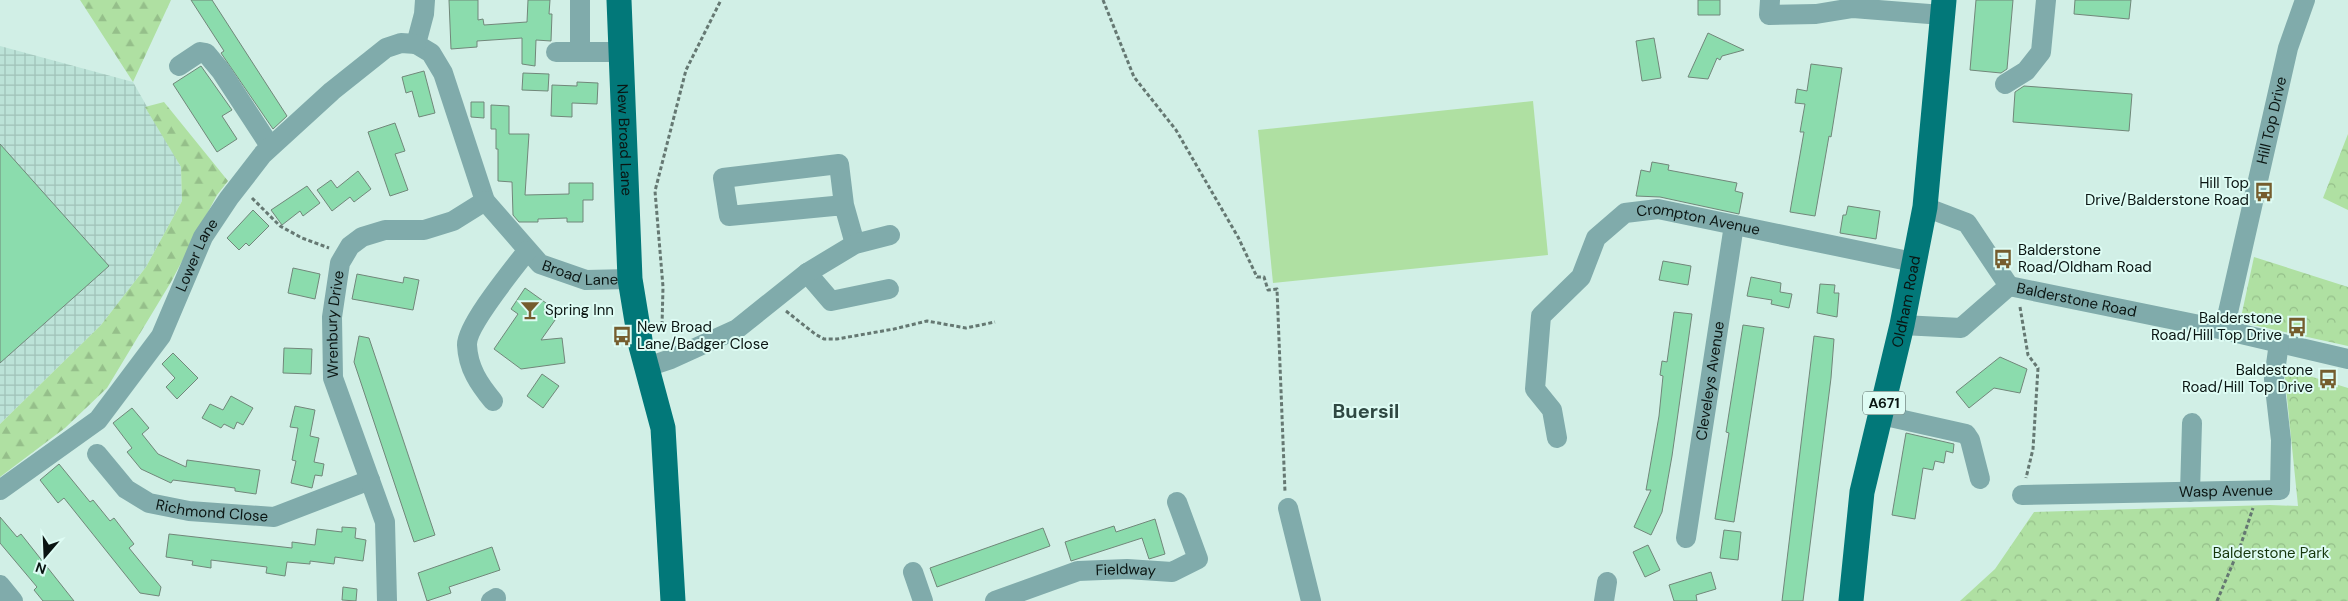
<svg xmlns="http://www.w3.org/2000/svg" width="2348" height="601" viewBox="0 0 2348 601" font-family="'DM Sans',sans-serif">
  <style>
    .industrial { fill: url(#industrial-grid) }
    .forest { fill: url(#forest-firs) }
    .park { fill: url(#park-crowns) }
    .garden { fill: #afe0a2 }
    .building { fill: #8bdcad; stroke: #71877a }
    .lines { fill: none; stroke-linecap: round; stroke-linejoin: round }
    .path { stroke: #657872; stroke-width: 3; stroke-dasharray: 4 2.5; stroke-linecap: butt }
    .minor { stroke: #80abab; stroke-width: 20 }
    .major { stroke: #027879; stroke-width: 25 }
    .labels { text-anchor: middle; stroke-width: 4; stroke-linejoin: round; paint-order: stroke }
    .shield { fill: #defcf4; stroke: #4a5a56; stroke-width: 1 }
    .shield-label { font-size: 14px; font-weight: bold; fill: #0a1512 }
    .street-label { font-size: 15px; fill: #0a1512; stroke: #defcf4 }
    .poi-label { font-size: 15px; fill: #0a1512; stroke: #defcf4; text-anchor: end }
    .park-label { font-size: 15px; fill: #16370c; stroke: #defcf4 }
    .district-label { font-size: 20px; font-weight: bold; fill: #304943; stroke: #defcf4 }
  </style>
  <defs>
    <pattern id="industrial-grid" width="8" height="8" patternUnits="userSpaceOnUse" patternTransform="scale(1.25)"><rect width="8" height="8" fill="#bce3d8"/><path d="M0 4h8M4 0v8" fill="none" stroke="#a0c2b8"/></pattern>
    <pattern id="forest-firs" width="22" height="20" patternUnits="userSpaceOnUse" patternTransform="scale(1.25)"><rect width="22" height="20" fill="#afe0a2"/><path d="M5 1l3.5 6h-7zM16 11l3.5 6h-7z" fill="#95bf8a"/></pattern>
    <pattern id="park-crowns" width="20" height="18" patternUnits="userSpaceOnUse" patternTransform="scale(1.25)"><rect width="20" height="18" fill="#afe0a2"/><path d="M2 6a3 3 0 1 1 6 0M12 15a3 3 0 1 1 6 0" fill="none" stroke="#95bf8a"/></pattern>
  </defs>
  <rect width="100%" height="100%" fill="#d1efe6"/>
  <path class="industrial" d="M 0,46 L 133,82 L 181,167 L 182,201 L 146,267 L 101,325 L 0,424 Z"/>
  <path class="forest" d="M 80,0 L 171,0 L 133,82 Z
    M 164,102 L 228,181 L 217,195 L 171,282 L 107,388 L 65,428 L 0,477 L 0,424 L 101,325 L 146,267 L 182,201 L 181,167 L 145,107 Z"/>
  <path class="park" d="M 2348,134 L 2348,210 L 2323,198 Z
    M 2254,257 L 2348,287 L 2348,346 L 2240,322 Z
    M 2284,368 L 2348,388 L 2348,601 L 1960,601 L 1995,569 L 2034,512 L 2270,505 L 2298,506 Z"/>
  <path class="garden" d="M 1533,101 L 1548,255 L 1273,283 L 1258,130 Z"/>
  <path class="building" d="M 191,0 L 212,0 L 287,116 L 273,129 L 221,53 L 224,51 Z
    M 449,0 L 478,0 L 478,20 L 483,19 L 484,25 L 527,22 L 528,0 L 550,0 L 549,14 L 552,14 L 551,41 L 536,40 L 535,66 L 522,64 L 522,38 L 477,41 L 477,47 L 451,49 Z
    M 1698,0 L 1720,0 L 1720,15 L 1698,15 Z
    M 1976,0 L 2013,0 L 2007,69 L 2001,73 L 1970,70 Z
    M 2075,0 L 2131,0 L 2129,19 L 2074,14 Z
    M 1708,33 L 1744,50 L 1722,56 L 1720,60 L 1717,58 L 1708,79 L 1688,77 Z
    M 1654,38 L 1661,78 L 1642,81 L 1636,41 Z
    M 1811,64 L 1842,68 L 1831,137 L 1829,136 L 1815,216 L 1790,212 L 1804,132 L 1800,132 L 1805,104 L 1795,103 L 1797,89 L 1807,91 Z
    M 201,66 L 232,110 L 222,116 L 237,139 L 217,152 L 173,84 Z
    M 424,71 L 435,113 L 419,117 L 412,91 L 406,93 L 402,77 Z
    M 523,73 L 549,74 L 548,91 L 522,90 Z
    M 577,82 L 598,83 L 597,104 L 572,103 L 572,117 L 551,116 L 552,85 L 577,86 Z
    M 2024,86 L 2132,94 L 2129,131 L 2013,122 L 2015,92 Z
    M 471,102 L 484,102 L 484,118 L 471,117 Z
    M 491,105 L 509,106 L 509,134 L 529,134 L 525,195 L 569,194 L 569,183 L 593,183 L 593,200 L 583,200 L 583,222 L 567,222 L 567,218 L 538,219 L 538,222 L 519,222 L 513,215 L 512,182 L 498,181 L 498,149 L 496,149 L 496,129 L 491,129 Z
    M 395,123 L 405,151 L 395,154 L 408,190 L 390,196 L 368,132 Z
    M 0,144 L 109,266 L 0,363 Z
    M 1652,162 L 1669,165 L 1668,170 L 1737,183 L 1735,191 L 1743,193 L 1739,214 L 1660,197 L 1636,196 L 1641,170 L 1650,172 Z
    M 358,171 L 371,189 L 354,202 L 350,197 L 332,211 L 317,190 L 331,180 L 337,188 Z
    M 307,186 L 320,203 L 303,216 L 300,211 L 282,225 L 271,210 Z
    M 1848,206 L 1880,211 L 1876,239 L 1840,233 L 1843,215 L 1846,215 Z
    M 253,210 L 269,226 L 249,246 L 246,243 L 239,250 L 227,238 Z
    M 1663,261 L 1691,266 L 1688,285 L 1659,280 Z
    M 293,268 L 320,274 L 315,299 L 288,293 Z
    M 357,274 L 403,283 L 404,277 L 419,280 L 413,310 L 352,299 Z
    M 1751,277 L 1781,283 L 1780,292 L 1792,294 L 1789,308 L 1771,304 L 1772,300 L 1747,296 Z
    M 1820,284 L 1835,285 L 1834,293 L 1839,293 L 1837,317 L 1817,313 Z
    M 525,288 L 560,313 L 541,340 L 562,338 L 565,363 L 521,369 L 494,349 L 518,314 L 511,309 Z
    M 1674,312 L 1692,314 L 1672,456 L 1662,512 L 1651,535 L 1634,527 L 1651,490 L 1646,490 L 1659,416 L 1663,376 L 1660,375 L 1662,361 L 1667,362 Z
    M 1743,325 L 1764,328 L 1734,522 L 1715,519 L 1729,433 L 1726,432 Z
    M 359,336 L 369,338 L 435,535 L 414,542 L 354,362 Z
    M 1814,336 L 1834,339 L 1831,378 L 1803,601 L 1782,601 Z
    M 284,348 L 312,349 L 311,374 L 283,373 Z
    M 173,353 L 198,378 L 177,399 L 166,387 L 175,378 L 162,364 Z
    M 2000,357 L 2027,369 L 2020,393 L 1994,388 L 1969,408 L 1956,392 Z
    M 542,374 L 559,386 L 543,408 L 527,396 Z
    M 231,396 L 253,408 L 243,425 L 237,422 L 234,429 L 224,424 L 221,428 L 202,418 L 210,404 L 223,410 Z
    M 295,406 L 315,410 L 310,436 L 319,438 L 314,462 L 324,464 L 322,476 L 315,475 L 312,488 L 291,483 L 296,461 L 292,460 L 298,428 L 290,427 Z
    M 132,408 L 149,428 L 142,434 L 158,454 L 186,467 L 187,460 L 260,470 L 256,494 L 235,491 L 235,488 L 173,480 L 171,483 L 141,469 L 127,452 L 132,448 L 113,423 Z
    M 1906,433 L 1954,444 L 1953,453 L 1946,451 L 1944,463 L 1935,461 L 1933,470 L 1923,468 L 1915,519 L 1892,515 Z
    M 59,464 L 90,502 L 93,500 L 110,521 L 114,518 L 134,544 L 129,548 L 161,587 L 159,596 L 140,593 L 64,498 L 58,503 L 40,480 Z
    M 0,517 L 17,537 L 21,534 L 74,601 L 43,601 L 34,590 L 37,587 L 0,543 Z
    M 1155,519 L 1165,554 L 1149,559 L 1142,538 L 1071,561 L 1065,542 L 1114,526 L 1116,532 Z
    M 342,527 L 356,528 L 355,538 L 366,540 L 363,561 L 335,557 L 334,564 L 310,561 L 310,564 L 287,562 L 285,576 L 266,573 L 267,567 L 211,560 L 211,568 L 192,565 L 193,561 L 166,557 L 169,534 L 292,548 L 292,542 L 315,545 L 317,529 L 342,532 Z
    M 1043,528 L 1050,546 L 937,587 L 930,568 Z
    M 1724,530 L 1741,532 L 1738,560 L 1720,558 Z
    M 1648,545 L 1660,570 L 1645,577 L 1633,552 Z
    M 492,547 L 500,570 L 449,587 L 451,593 L 427,601 L 418,573 Z
    M 1711,572 L 1716,589 L 1696,595 L 1697,601 L 1674,601 L 1669,585 Z
    M 343,587 L 357,589 L 356,601 L 342,600 Z"/>
  <g class="lines">
    <path class="path" d="M 1103,0 L 1134,77 L 1176,130 L 1238,237 L 1257,277 L 1264,277 L 1268,290 L 1277,289 L 1285,492
      M 252,198 L 280,226 L 302,238 L 329,248
      M 2020,307 L 2028,355 L 2038,368 L 2033,449 L 2026,478
      M 786,311 L 815,334 L 824,339 L 837,339 L 894,329 L 927,321 L 966,328 L 995,322
      M 658,330 L 662,326 L 663,287 L 655,191 L 686,70 L 721,0
      M 2217,601 L 2241,544 L 2253,508"/>
    <g class="minor">
      <path id="s1" d="M 425,0 L 424,14 L 416,44 L 431,53 L 443,73 L 485,201 L 540,264 L 586,280 L 630,279"/>
      <path d="M 580,0 L 580,52"/>
      <path d="M 1770,0 L 1769,15 L 1816,14 L 1853,8 L 1942,15"/>
      <path d="M 556,52 L 622,52"/>
      <path d="M 179,66 L 200,52 L 206,53 L 221,71 L 270,146"/>
      <path d="M 2005,84 L 2026,71 L 2041,52 L 2046,0"/>
      <path d="M 844,205 L 839,164 L 723,178 L 729,216 L 844,205 L 855,244"/>
      <path d="M 1925,207 L 1967,223 L 2009,286"/>
      <path d="M 807,273 L 831,301 L 889,289"/>
      <path id="s2" d="M 2009,286 L 2224,330 L 2348,359"/>
      <path d="M 1902,325 L 1961,328 L 2009,286"/>
      <path id="s3" d="M 2224,330 L 2288,48 L 2305,0"/>
      <path d="M 647,367 L 671,359 L 737,329 L 807,273 L 855,244 L 890,235"/>
      <path d="M 493,401 C 479,384 468,368 467,345 C 466,326 514,268 527,251"/>
      <path d="M 1881,415 L 1966,434 L 1970,440 L 1980,479"/>
      <path id="s4" d="M 1557,438 L 1552,410 L 1535,389 L 1541,316 L 1581,277 L 1596,238 L 1625,213 L 1658,209 L 1913,262"/>
      <path id="s5" d="M 97,454 L 126,489 L 149,503 L 189,511 L 274,517 L 370,480"/>
      <path id="s6" d="M 0,490 L 98,420 L 161,336 L 203,237 L 229,198 L 263,154 L 332,91 L 386,48 L 401,43 L 416,44"/>
      <path d="M 2190,492 L 2192,423"/>
      <path id="s7" d="M 2022,495 L 2280,490 L 2281,440 L 2274,379 L 2279,343"/>
      <path d="M 1288,508 L 1311,601"/>
      <path id="s8" d="M 1686,538 L 1734,225"/>
      <path d="M 913,572 L 923,601"/>
      <path d="M 0,585 L 13,601"/>
      <path id="s9" d="M 387,601 L 385,522 L 333,378 L 332,317 L 340,263 L 350,246 L 362,237 L 385,230 L 424,230 L 453,221 L 485,201"/>
      <path d="M 491,601 L 496,598"/>
      <path id="s10" d="M 995,601 L 1078,571 L 1127,569 L 1172,572 L 1198,559 L 1177,502"/>
      <path d="M 1604,601 L 1607,582"/>
    </g>
    <g class="major">
      <path id="s11" d="M 619,0 L 630,279 L 641,346 L 663,428 L 673,601"/>
      <path id="s12" d="M 1851,601 L 1862,492 L 1902,325 L 1925,207 L 1944,0"/>
    </g>
  </g>
  <defs>
    <symbol id="bus-bare" viewBox="-9 -9 18 18"><path d="M-5-6H5V4H4V6H2V4H-2V6H-4V4H-5ZM-3.5-4V0h7V-4ZM-3.5 1.2v1.5H-2V1.2ZM2 1.2v1.5H3.5V1.2Z" fill="#755d2e" stroke="#defcf4" stroke-width="2.5" paint-order="stroke"/></symbol>
    <symbol id="bar-bare" viewBox="-9 -9 18 18"><path d="M-6-5H6L.8 .8V4.5H3.5V6h-7V4.5H-.8V.8Z" fill="#755d2e" stroke="#defcf4" stroke-width="2.5" paint-order="stroke"/></symbol>
  </defs>
  <g fill-rule="evenodd">
    <use href="#bus-bare" x="2250" y="178" width="28" height="28"/>
    <use href="#bus-bare" x="1989" y="245" width="28" height="28"/>
    <use href="#bar-bare" x="516" y="296" width="28" height="28"/>
    <use href="#bus-bare" x="2283" y="313" width="28" height="28"/>
    <use href="#bus-bare" x="608" y="322" width="28" height="28"/>
    <use href="#bus-bare" x="2314" y="365" width="28" height="28"/>
  </g>
  <g class="labels">
    <rect class="shield" x="1863" y="391.5" width="42" height="23" rx="4"/>
    <g class="shield-label">
      <text x="1884" y="408">A671</text>
    </g>
    <g class="street-label">
      <text dy="5" stroke="none"><textPath href="#s3" startOffset="215">Hill Top Drive</textPath></text>
      <text dy="5" stroke="none"><textPath href="#s11" startOffset="140">New Broad Lane</textPath></text>
      <text dy="5" stroke="none"><textPath href="#s4" startOffset="339">Crompton Avenue</textPath></text>
      <text dy="5" stroke="none"><textPath href="#s6" startOffset="314">Lower Lane</textPath></text>
      <text dy="5" stroke="none"><textPath href="#s1" startOffset="346">Broad Lane</textPath></text>
      <text dy="5" stroke="none"><textPath href="#s2" startOffset="69">Balderstone Road</textPath></text>
      <text dy="5" stroke="none"><textPath href="#s12" startOffset="305">Oldham Road</textPath></text>
      <text dy="5" stroke="none"><textPath href="#s9" startOffset="286">Wrenbury Drive</textPath></text>
      <text dy="5" stroke="none"><textPath href="#s8" startOffset="159">Cleveleys Avenue</textPath></text>
      <text dy="5" stroke="none"><textPath href="#s7" startOffset="204">Wasp Avenue</textPath></text>
      <text dy="5" stroke="none"><textPath href="#s5" startOffset="136">Richmond Close</textPath></text>
      <text dy="5" stroke="none"><textPath href="#s10" startOffset="136">Fieldway</textPath></text>
    </g>
    <g class="poi-label">
      <text x="2249" y="188">Hill Top<tspan x="2249" dy="17">Drive/Balderstone Road</tspan></text>
      <text x="2018" y="255" text-anchor="start">Balderstone<tspan x="2018" dy="17">Road/Oldham Road</tspan></text>
      <text x="545" y="315" text-anchor="start">Spring Inn</text>
      <text x="2282" y="323">Balderstone<tspan x="2282" dy="17">Road/Hill Top Drive</tspan></text>
      <text x="637" y="332" text-anchor="start">New Broad<tspan x="637" dy="17">Lane/Badger Close</tspan></text>
      <text x="2313" y="375">Baldestone<tspan x="2313" dy="17">Road/Hill Top Drive</tspan></text>
    </g>
    <g class="park-label">
      <text x="2271" y="558">Balderstone Park</text>
    </g>
    <g class="district-label">
      <text x="1366" y="418">Buersil</text>
    </g>
  </g>
  <g transform="translate(45 556) rotate(199)" stroke="#defcf4" stroke-width="4" paint-order="stroke">
  <path d="M0-4L9 19L0 12L-9 19Z" fill="#0a1512"/>
  <text y="-8" font-size="14" font-weight="bold" text-anchor="middle" fill="#0a1512">N</text>
  </g>
</svg>
